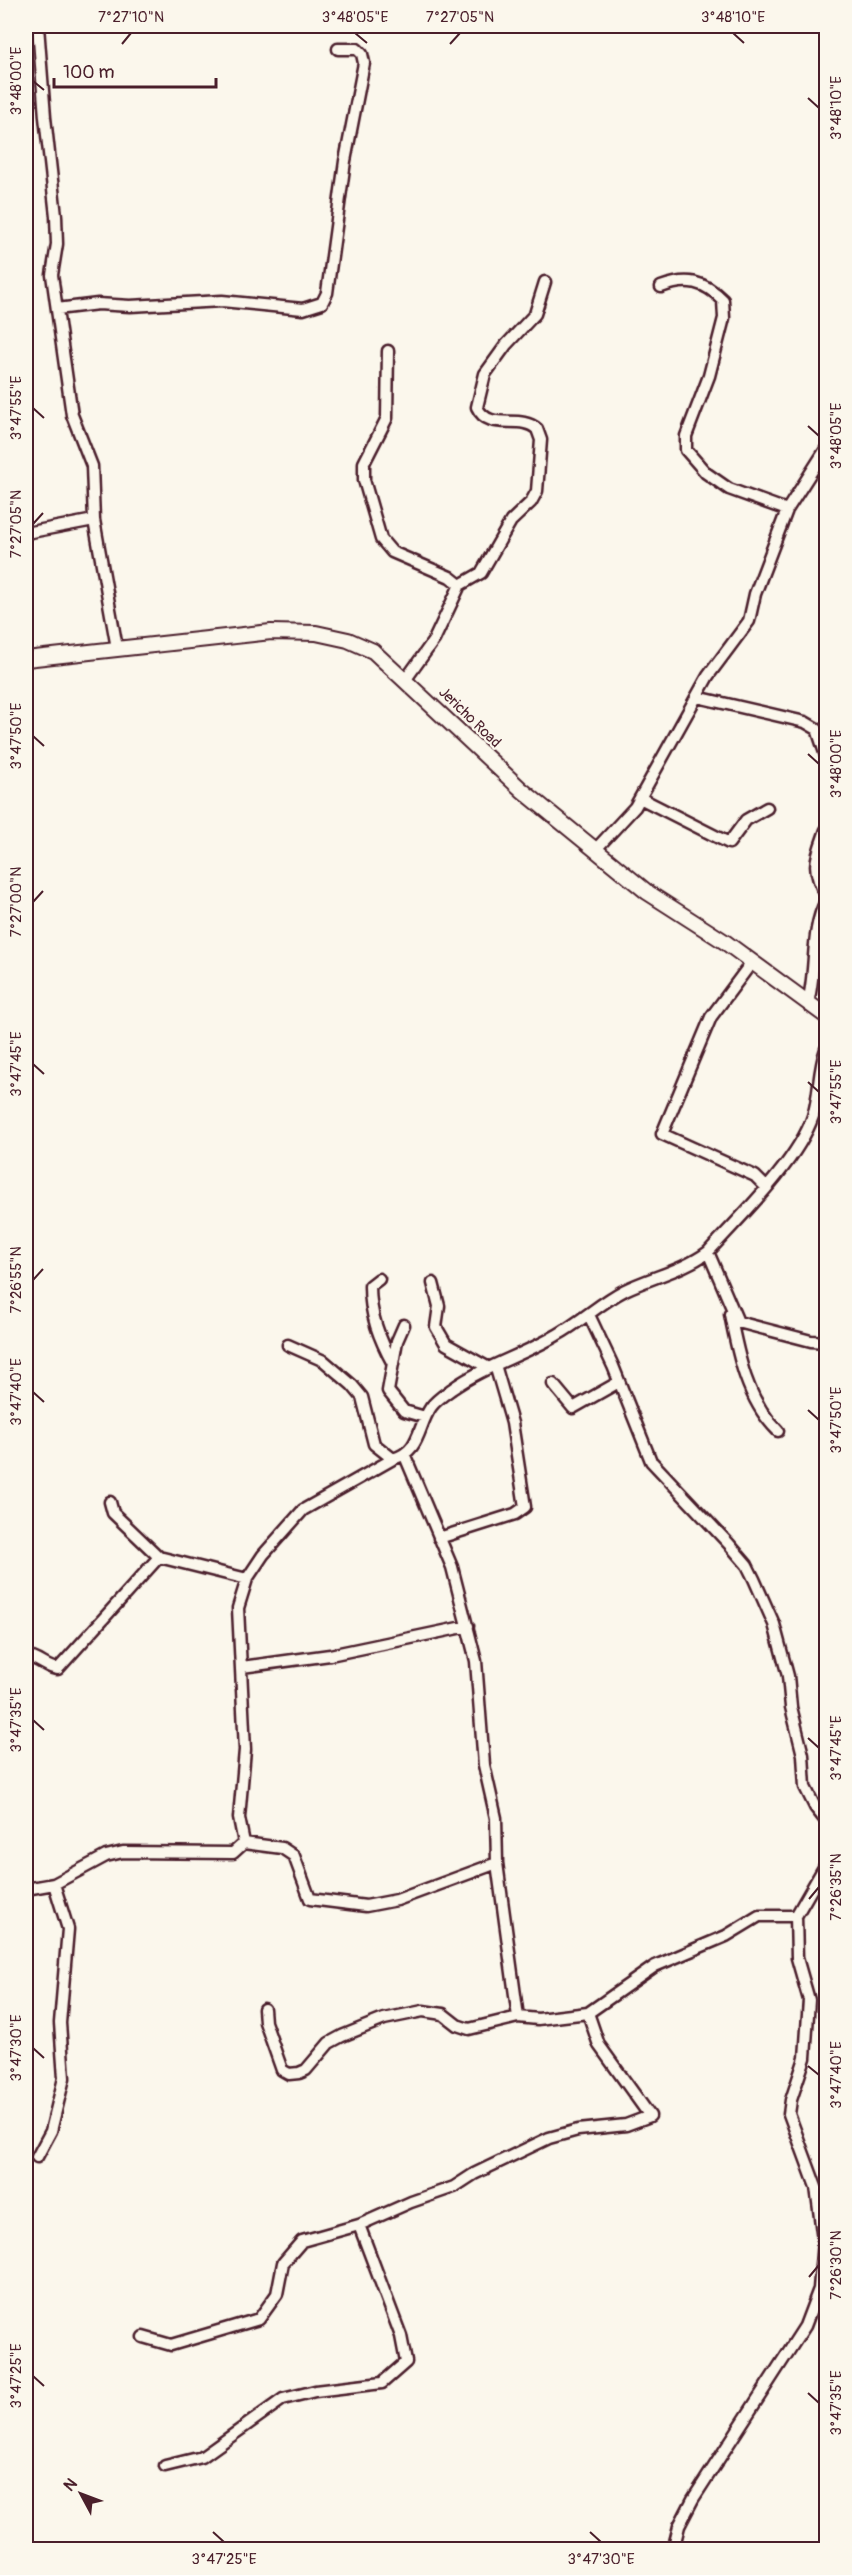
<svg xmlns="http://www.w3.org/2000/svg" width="852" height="2575" viewBox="0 0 852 2575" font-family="Pangolin,sans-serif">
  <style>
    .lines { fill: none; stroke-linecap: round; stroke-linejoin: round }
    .stream { stroke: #6a8298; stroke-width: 3 }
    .minor-casing { stroke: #4a1f2b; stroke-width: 15 }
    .tertiary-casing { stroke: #4a1f2b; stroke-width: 18 }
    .minor { stroke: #fbf7ec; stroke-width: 10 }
    .tertiary { stroke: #fbf7ec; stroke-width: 14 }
    .ticks { fill: none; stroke: #4a1f2b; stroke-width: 2 }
    .labels { text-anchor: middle; stroke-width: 4.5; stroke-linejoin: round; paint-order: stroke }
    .street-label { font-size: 15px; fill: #4a1f2b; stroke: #fbf7ec }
    .neatline { fill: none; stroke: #4a1f2b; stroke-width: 2 }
    .ticks-label { font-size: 15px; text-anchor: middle; fill: #4a1f2b }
  </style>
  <rect width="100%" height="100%" fill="#fbf7ec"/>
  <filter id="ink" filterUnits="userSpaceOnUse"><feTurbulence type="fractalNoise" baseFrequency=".0167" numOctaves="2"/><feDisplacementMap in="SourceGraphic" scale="12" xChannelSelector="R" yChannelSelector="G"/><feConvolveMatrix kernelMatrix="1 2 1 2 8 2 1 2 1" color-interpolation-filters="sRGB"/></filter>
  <g filter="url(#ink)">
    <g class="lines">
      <path class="stream" d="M 820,2550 L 826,2543"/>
      <defs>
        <path id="minor" d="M 38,26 L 45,117 L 56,216 L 57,244 L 52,275 L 72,415 L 92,466 L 94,520 L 117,648
          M 661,287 C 687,277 704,281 723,300 L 724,318 L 709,376 L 686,436 L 686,450 L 706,473 L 729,489 L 787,510
          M 57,309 L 98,304 L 130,306 L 222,301 L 303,309 L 322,303 L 327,293 L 345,161 L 364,63 L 362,54 L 357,49 L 338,49
          M 388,351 L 387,418 L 364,463 L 364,480 L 381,539 L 392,552 L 450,577 L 460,585 L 434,640 L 406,679
          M 26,533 L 94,520
          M 460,585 L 481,573 L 511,521 L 531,502 L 537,491 L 541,440 L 537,429 C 520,413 489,433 477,407 L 485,374 L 506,345 L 535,314 L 545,282
          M 697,697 L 805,722 L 817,729 L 826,756
          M 640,798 L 729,843 L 746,820 L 767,808
          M 826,830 C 816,858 810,868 826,895
          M 596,849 L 635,807 L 708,676 L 749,621 L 755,594 L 787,510 L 826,449
          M 752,962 L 711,1017 L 662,1134 L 755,1176 L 766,1187
          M 808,1002 C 817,970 810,931 826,901
          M 708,1252 L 738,1322 L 811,1341 L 826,1342
          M 379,1279 L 370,1286 C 370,1315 379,1338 393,1364
          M 433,1283 L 439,1306 L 436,1327 L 446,1344 L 489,1368
          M 730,1314 C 738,1355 747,1401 778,1431
          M 589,1315 L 613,1366 L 651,1461 L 729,1544 L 747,1565 L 754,1579 L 774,1624 L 788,1676 L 791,1707 L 803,1755 L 805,1787 L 815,1807 L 826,1821
          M 404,1325 L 397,1341 L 388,1391 L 404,1411 L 425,1417
          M 288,1345 L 324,1361 L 352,1385 L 362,1397 L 374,1444 L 393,1459
          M 553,1384 L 573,1408 L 619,1382
          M 405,1456 L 452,1567 L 476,1661 L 484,1765 L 496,1818 L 497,1863 L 518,2017
          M 110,1502 L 113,1513 L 159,1557
          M 439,1538 L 515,1514 L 525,1507 L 512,1423 L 495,1365
          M 26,1656 C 39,1658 48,1669 58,1669 L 159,1557 L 247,1579
          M 242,1667 L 330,1655 L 468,1626
          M 244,1843 L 282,1848 L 294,1856 L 310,1899 L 366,1906 L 397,1900 L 497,1863
          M 26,1889 L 54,1884 L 106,1856 L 123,1852 L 233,1853 L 244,1843 L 239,1818 L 245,1750 L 238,1608 L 247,1579 L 263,1555 L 303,1510 L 393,1459 C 421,1451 417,1427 431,1407 C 436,1400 445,1394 452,1389 C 484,1366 524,1355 557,1335 C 582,1321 600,1303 625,1290 C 652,1277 684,1270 708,1252 C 740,1217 798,1161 813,1116 C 820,1094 818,1072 826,1049
          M 264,2009 L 265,2022 L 282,2070 L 289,2074 L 299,2073 L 306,2070 L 329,2043 L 342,2036 L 384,2019 L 423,2011 L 443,2014 L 457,2025 L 469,2029 L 518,2017 L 538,2019 L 588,2013 L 655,1966 L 726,1936 L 759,1916 L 796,1916
          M 37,2157 L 51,2131 L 64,2078 L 60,2023 L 68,1929 L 54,1884
          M 143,2337 L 171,2345 L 259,2319 L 277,2294 L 283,2263 L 302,2241 L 359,2225 L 411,2202 L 454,2187 L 474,2174 L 549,2138 L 578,2130 L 626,2125 L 650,2116 L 599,2045 L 588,2013
          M 165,2466 L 202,2457 L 283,2399 L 315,2391 L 382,2383 L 406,2362 L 401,2336 L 359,2225
          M 673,2550 L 679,2526 L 693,2499 L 805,2326 L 819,2289 L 823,2240 L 816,2187 L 789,2114 L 791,2100 L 805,2058 L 809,2000 L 797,1958 L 796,1916 L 826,1864"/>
        <path id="tertiary" d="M 26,659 L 271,632 L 316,633 L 348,640 L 373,651 L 522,790 L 647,892 L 725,942 L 826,1016"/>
      </defs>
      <use href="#minor" class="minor-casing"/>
      <use href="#tertiary" class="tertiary-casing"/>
      <use href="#minor" class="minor"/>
      <use href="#tertiary" class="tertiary"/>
    </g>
  </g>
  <path class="ticks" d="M 355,33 L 367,43M 733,33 L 744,43M 122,44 L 131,33M 450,44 L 460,33M 33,81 L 44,90M 808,98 L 819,108M 33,408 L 44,418M 808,426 L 819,436M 33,524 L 43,513M 33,736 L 44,746M 808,754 L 819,764M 33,902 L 43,891M 33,1064 L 44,1074M 808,1082 L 819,1092M 33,1280 L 43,1269M 33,1392 L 44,1402M 808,1410 L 819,1420M 33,1720 L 44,1730M 808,1738 L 819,1748M 809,1899 L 819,1887M 33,2048 L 44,2058M 808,2066 L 819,2075M 809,2277 L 819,2265M 33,2376 L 44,2386M 808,2393 L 819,2403M 213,2532 L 224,2542M 590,2532 L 601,2542"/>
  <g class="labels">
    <g class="street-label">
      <text transform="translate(470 717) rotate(44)" y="5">Jericho Road</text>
    </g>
  </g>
  <rect width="852" height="2575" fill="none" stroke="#fbf7ec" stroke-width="66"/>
  <g transform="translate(81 2494) rotate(311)" stroke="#fbf7ec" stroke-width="4.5" paint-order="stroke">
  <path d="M0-4.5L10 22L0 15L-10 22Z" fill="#4a1f2b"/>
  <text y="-9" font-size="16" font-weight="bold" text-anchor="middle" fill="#4a1f2b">N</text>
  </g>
  <path d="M54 78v9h162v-9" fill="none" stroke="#4a1f2b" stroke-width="3"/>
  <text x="63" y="78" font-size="18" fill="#4a1f2b" stroke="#fbf7ec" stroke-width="4.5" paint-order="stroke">100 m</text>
  <rect x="33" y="33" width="786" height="2509" class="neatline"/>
  <g class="ticks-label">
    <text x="131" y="22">7°27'10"N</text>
    <text x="355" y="22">3°48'05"E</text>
    <text x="460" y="22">7°27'05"N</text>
    <text x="733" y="22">3°48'10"E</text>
    <text transform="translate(16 81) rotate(-90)" y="5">3°48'00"E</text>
    <text transform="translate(836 108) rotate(-90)" y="5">3°48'10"E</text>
    <text transform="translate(16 408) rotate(-90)" y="5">3°47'55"E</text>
    <text transform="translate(836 436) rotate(-90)" y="5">3°48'05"E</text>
    <text transform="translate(16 524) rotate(-90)" y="5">7°27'05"N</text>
    <text transform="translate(16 736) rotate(-90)" y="5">3°47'50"E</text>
    <text transform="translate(836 764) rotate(-90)" y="5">3°48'00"E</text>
    <text transform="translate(16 902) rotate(-90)" y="5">7°27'00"N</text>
    <text transform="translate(16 1064) rotate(-90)" y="5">3°47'45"E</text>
    <text transform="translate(836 1092) rotate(-90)" y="5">3°47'55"E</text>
    <text transform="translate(16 1280) rotate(-90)" y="5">7°26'55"N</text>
    <text transform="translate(16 1392) rotate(-90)" y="5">3°47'40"E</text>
    <text transform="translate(836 1420) rotate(-90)" y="5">3°47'50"E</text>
    <text transform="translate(16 1720) rotate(-90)" y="5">3°47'35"E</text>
    <text transform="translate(836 1748) rotate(-90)" y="5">3°47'45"E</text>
    <text transform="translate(836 1887) rotate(-90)" y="5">7°26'35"N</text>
    <text transform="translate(16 2048) rotate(-90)" y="5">3°47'30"E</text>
    <text transform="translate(836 2075) rotate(-90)" y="5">3°47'40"E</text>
    <text transform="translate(836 2265) rotate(-90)" y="5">7°26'30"N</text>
    <text transform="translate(16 2376) rotate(-90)" y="5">3°47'25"E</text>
    <text transform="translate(836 2403) rotate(-90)" y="5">3°47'35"E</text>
    <text x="224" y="2564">3°47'25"E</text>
    <text x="601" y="2564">3°47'30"E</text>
  </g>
</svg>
